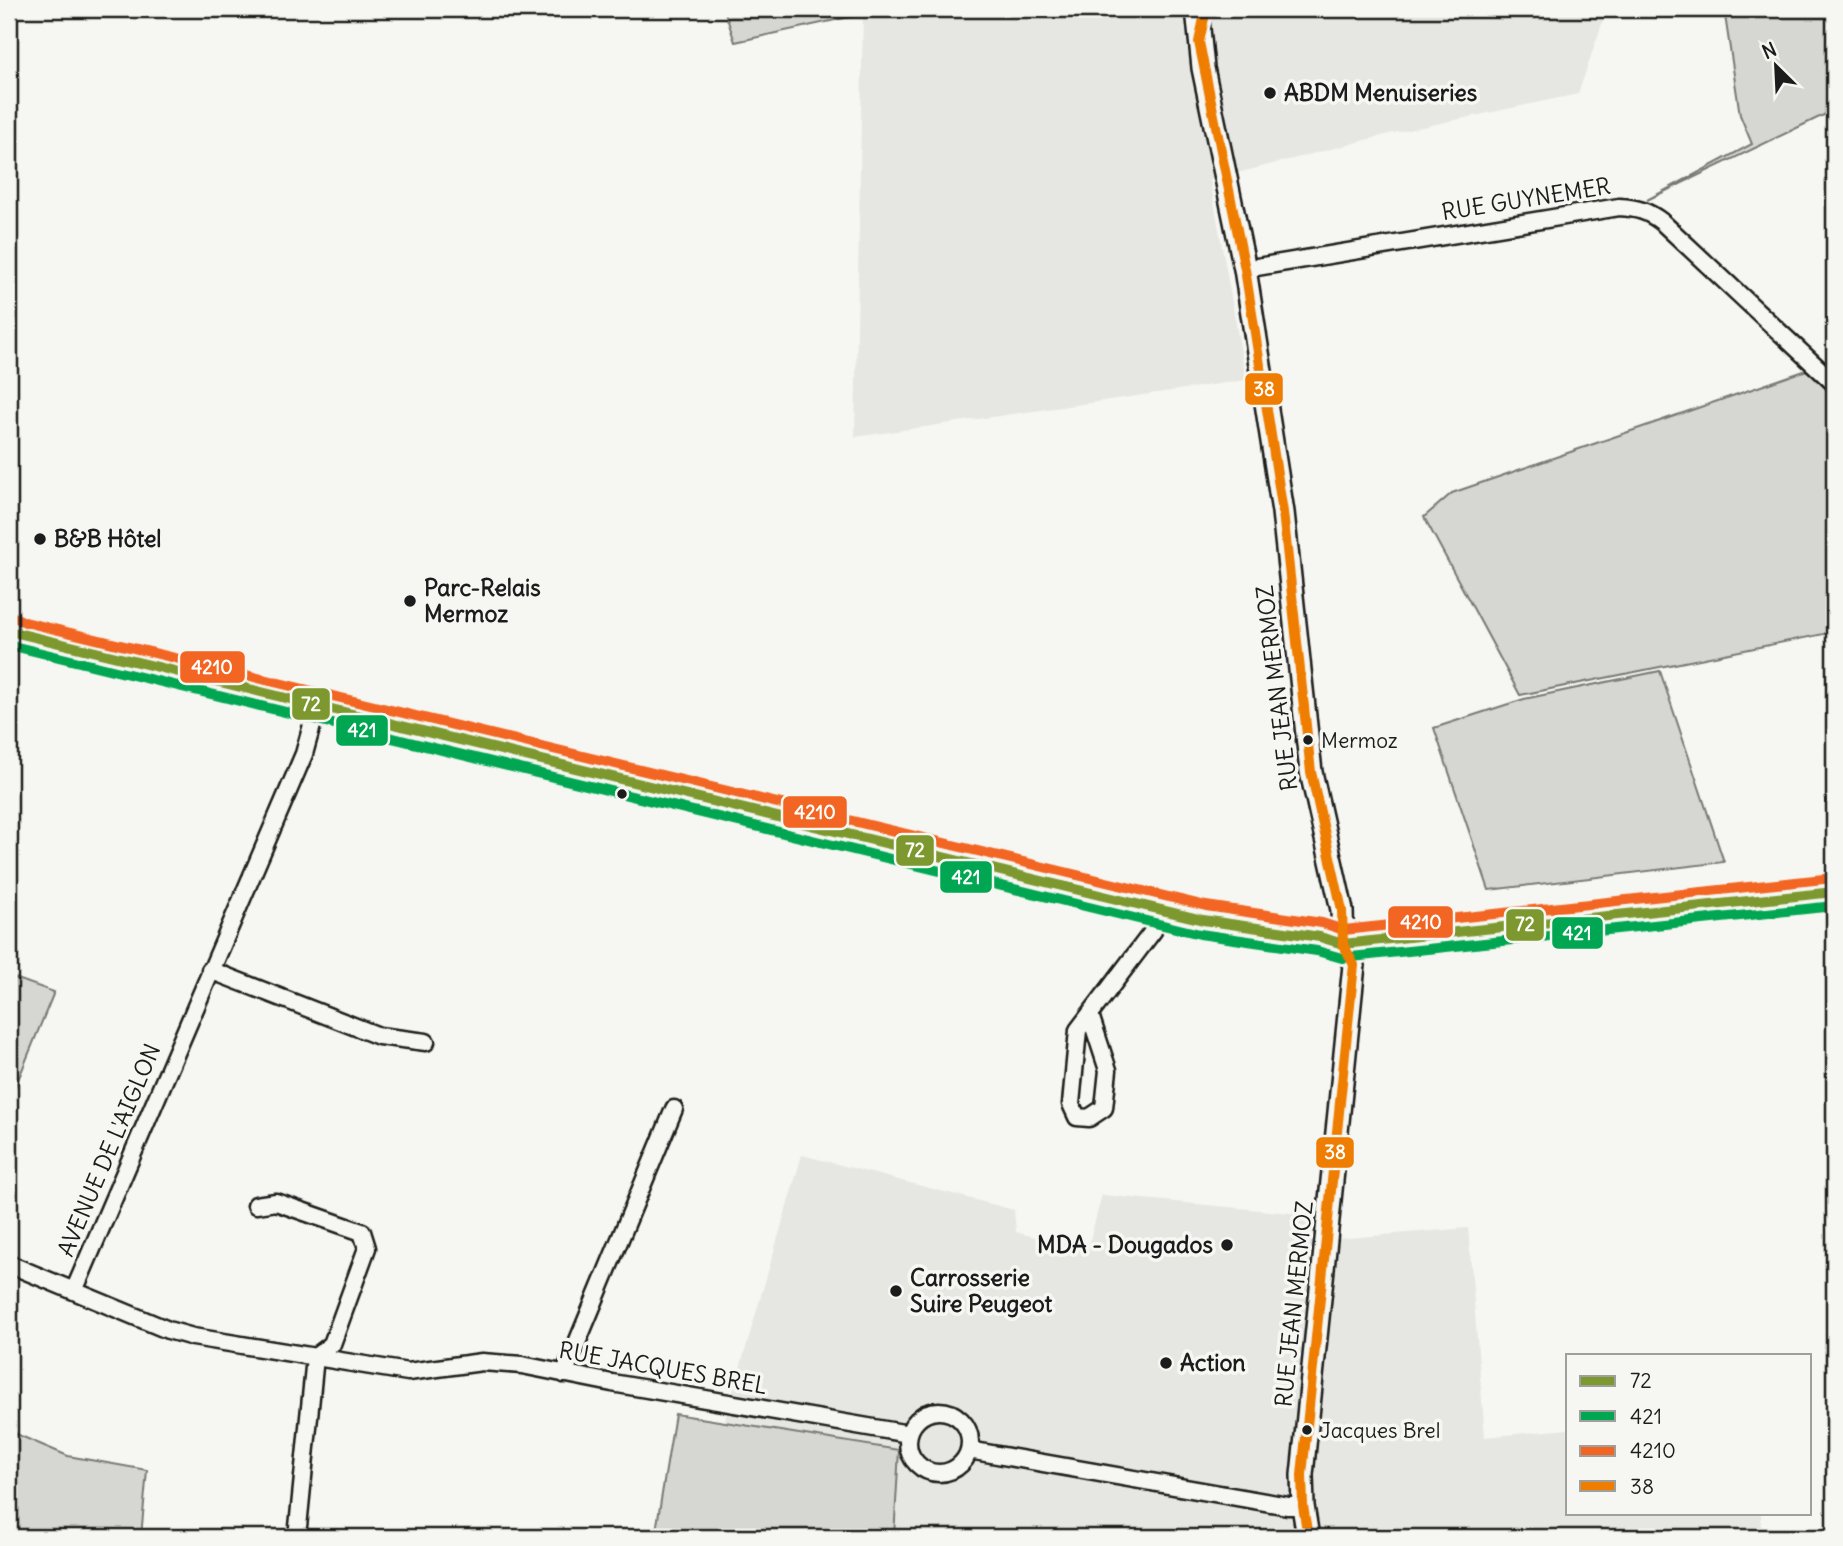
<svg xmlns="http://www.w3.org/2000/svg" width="1843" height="1546" viewBox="0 0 1843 1546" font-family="Delius,sans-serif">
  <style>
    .built { fill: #e6e6e2 }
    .green { fill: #d6d6d2; stroke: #797977; stroke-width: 2 }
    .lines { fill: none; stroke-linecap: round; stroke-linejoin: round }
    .street-casing { stroke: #1c1c1c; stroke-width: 21 }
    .secondary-casing { stroke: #1c1c1c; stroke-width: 26 }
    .street { stroke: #f6f6f2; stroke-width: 16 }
    .secondary { stroke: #f6f6f2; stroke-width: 21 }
    .bus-1-casing { stroke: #f6f6f2; stroke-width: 16 }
    .bus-2-casing { stroke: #f6f6f2; stroke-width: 16 }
    .bus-3-casing { stroke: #f6f6f2; stroke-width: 16 }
    .bus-4-casing { stroke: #f6f6f2; stroke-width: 16 }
    .bus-1 { stroke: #7c982e; stroke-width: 10 }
    .bus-2 { stroke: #00a651; stroke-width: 10 }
    .bus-3 { stroke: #f26522; stroke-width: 10 }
    .bus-4 { stroke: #ee7d01; stroke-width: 10 }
    .poi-dot { fill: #1c1c1c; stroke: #f6f6f2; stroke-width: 2.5 }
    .labels { text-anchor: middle; stroke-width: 7; stroke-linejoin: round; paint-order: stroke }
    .bus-label { font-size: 21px; fill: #1c1c1c; stroke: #f6f6f2; text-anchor: start }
    .poi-label { font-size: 23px; font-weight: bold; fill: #1c1c1c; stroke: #f6f6f2; text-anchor: start }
    .street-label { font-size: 23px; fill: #1c1c1c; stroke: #f6f6f2 }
    .line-badge { stroke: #f6f6f2; stroke-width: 2.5 }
    .badge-label { font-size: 19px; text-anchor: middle; font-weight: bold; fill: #fff }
  </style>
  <rect width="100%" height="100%" fill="#f6f6f2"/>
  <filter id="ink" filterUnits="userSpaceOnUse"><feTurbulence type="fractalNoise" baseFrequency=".0143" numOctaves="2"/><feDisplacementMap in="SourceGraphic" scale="14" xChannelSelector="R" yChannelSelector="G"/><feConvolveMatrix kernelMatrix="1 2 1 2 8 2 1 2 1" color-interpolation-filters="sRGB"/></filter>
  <g filter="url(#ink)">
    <path class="built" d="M 886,9 L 1607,9 L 1578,94 L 1389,134 L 1210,180 L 1246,380 L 855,437 L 863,14 Z
      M 802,1155 L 1014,1210 L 1016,1232 L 1087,1251 L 1102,1195 L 1312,1215 L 1312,1241 L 1468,1228 L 1485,1437 L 1568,1429 L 1568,1513 L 1761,1513 L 1761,1537 L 894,1537 L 899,1450 L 724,1423 Z"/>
    <path class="green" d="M 724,9 L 886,9 L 735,42 Z
      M 1724,9 L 1834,9 L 1834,110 L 1647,200 L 1752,144 L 1740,115 Z
      M 1807,370 L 1834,396 L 1834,632 L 1520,695 L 1424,517 L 1452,493 Z
      M 1660,671 L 1724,862 L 1489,890 L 1434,728 L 1524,699 Z
      M 9,976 L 54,992 L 9,1102 Z
      M 675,1414 L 899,1450 L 894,1537 L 655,1537 Z
      M 9,1431 L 68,1456 L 147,1470 L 141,1537 L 9,1537 Z"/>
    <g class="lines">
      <defs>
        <path id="street" d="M 1245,269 L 1619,207 C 1637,208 1648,211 1662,222 L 1834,383
          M 210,970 L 379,1036 L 426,1042
          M 1090,1015 L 1108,1070 L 1104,1108 L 1089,1118 L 1077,1117 L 1071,1104 L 1078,1030 L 1153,931 L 1160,909
          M 256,1205 L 276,1202 L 362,1232 L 367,1248 L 332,1344 L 315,1357
          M 9,1264 L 168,1330 L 193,1337 L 408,1372 L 482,1362 L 522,1365 L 612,1383 L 909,1434
          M 74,1291 L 304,754 L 317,707
          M 564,1374 L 674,1109
          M908 1442a31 31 0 1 1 62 0a31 31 0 1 1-62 0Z
          M 969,1450 L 1288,1506 L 1303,1506
          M 297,1537 L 315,1357"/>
        <path id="secondary" d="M 1197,9 L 1203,68 L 1245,269 L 1283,512 L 1311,772 L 1342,910 L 1343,944 L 1354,965 L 1302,1475 L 1303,1506 L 1308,1537
          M 9,631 L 1203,920 L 1320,937 L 1343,944 L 1834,892"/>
      </defs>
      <use href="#street" class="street-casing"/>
      <use href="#secondary" class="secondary-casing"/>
      <use href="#street" class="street"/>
      <use href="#secondary" class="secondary"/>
      <defs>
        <path id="bus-1" d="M 9,631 L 1203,920 L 1320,937 L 1343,944 L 1834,892"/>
        <path id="bus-2" d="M 9,645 L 1200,934 L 1317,951 L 1342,958 L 1834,906"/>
        <path id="bus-3" d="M 14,617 L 25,622 L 1206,906 L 1322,923 L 1344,930 L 1833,878"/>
        <path id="bus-4" d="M 1206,9 L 1199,42 L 1245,269 L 1283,512 L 1311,772 L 1342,910 L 1343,944 L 1354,965 L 1302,1475 L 1303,1506 L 1308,1537"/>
      </defs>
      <use href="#bus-1" class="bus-1-casing"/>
      <use href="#bus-2" class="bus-2-casing"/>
      <use href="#bus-3" class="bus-3-casing"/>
      <use href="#bus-4" class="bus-4-casing"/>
      <use href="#bus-1" class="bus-1"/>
      <use href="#bus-2" class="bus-2"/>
      <use href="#bus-3" class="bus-3"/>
      <use href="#bus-4" class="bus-4"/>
    </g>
  </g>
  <g class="poi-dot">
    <circle cx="1270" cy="93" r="7"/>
    <circle cx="40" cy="539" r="7"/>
    <circle cx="410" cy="601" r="7"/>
    <circle cx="1308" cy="740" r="6"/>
    <circle cx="622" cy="794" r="6"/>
    <circle cx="1227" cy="1245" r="7"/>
    <circle cx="896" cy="1291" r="7"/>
    <circle cx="1166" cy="1363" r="7"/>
    <circle cx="1307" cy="1430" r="6"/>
  </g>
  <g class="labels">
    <g class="bus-label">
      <text x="1321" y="748">Mermoz</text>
      <text x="1320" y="1438">Jacques Brel</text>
    </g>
    <g class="poi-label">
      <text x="1284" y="101">ABDM Menuiseries</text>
      <text x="54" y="547">B&amp;B Hôtel</text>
      <text x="424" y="596">Parc-Relais<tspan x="424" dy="26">Mermoz</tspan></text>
      <text x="1213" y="1253" text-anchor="end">MDA - Dougados</text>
      <text x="910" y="1286">Carrosserie<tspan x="910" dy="26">Suire Peugeot</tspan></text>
      <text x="1180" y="1371">Action</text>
    </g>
    <g class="street-label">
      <text transform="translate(1526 199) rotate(-9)" y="8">RUE GUYNEMER</text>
      <text transform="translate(1277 688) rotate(-97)" y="8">RUE JEAN MERMOZ</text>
      <text transform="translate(109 1150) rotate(-67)" y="8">AVENUE DE L'AIGLON</text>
      <text transform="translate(1294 1304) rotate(-84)" y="8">RUE JEAN MERMOZ</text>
      <text transform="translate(663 1368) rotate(10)" y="8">RUE JACQUES BREL</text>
    </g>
  </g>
  <g class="line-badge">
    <rect x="1244" y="372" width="40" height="34" rx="7" fill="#ee7d01"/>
    <rect x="179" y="650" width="67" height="34" rx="7" fill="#f26522"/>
    <rect x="291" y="687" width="40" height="34" rx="7" fill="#7c982e"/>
    <rect x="335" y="714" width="54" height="33" rx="7" fill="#00a651"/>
    <rect x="782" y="795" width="66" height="34" rx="7" fill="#f26522"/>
    <rect x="895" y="834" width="40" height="33" rx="7" fill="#7c982e"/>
    <rect x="939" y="860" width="54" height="34" rx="7" fill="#00a651"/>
    <rect x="1387" y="905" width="67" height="34" rx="7" fill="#f26522"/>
    <rect x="1505" y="908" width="40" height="34" rx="7" fill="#7c982e"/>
    <rect x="1551" y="916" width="53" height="34" rx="7" fill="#00a651"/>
    <rect x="1315" y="1136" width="40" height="33" rx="7" fill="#ee7d01"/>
  </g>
  <g class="badge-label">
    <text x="1264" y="396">38</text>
    <text x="212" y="674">4210</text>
    <text x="311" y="711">72</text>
    <text x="362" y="737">421</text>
    <text x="815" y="819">4210</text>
    <text x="915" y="857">72</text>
    <text x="966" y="884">421</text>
    <text x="1421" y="929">4210</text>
    <text x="1525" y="931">72</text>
    <text x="1577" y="940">421</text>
    <text x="1335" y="1159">38</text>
  </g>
  <rect width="1843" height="1546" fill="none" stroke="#f6f6f2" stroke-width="35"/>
  <rect x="18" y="18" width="1808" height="1511" fill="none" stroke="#1c1c1c" stroke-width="2.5" filter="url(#ink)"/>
  <rect x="1566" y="1354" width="245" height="161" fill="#f6f6f2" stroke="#9f9f9c" stroke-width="2"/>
  <rect x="1580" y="1376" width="35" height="10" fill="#7c982e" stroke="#9f9f9c" stroke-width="2"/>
  <text x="1630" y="1388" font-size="21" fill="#1c1c1c">72</text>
  <rect x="1580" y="1411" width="35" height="10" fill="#00a651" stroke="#9f9f9c" stroke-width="2"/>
  <text x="1630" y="1424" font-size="21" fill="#1c1c1c">421</text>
  <rect x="1580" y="1446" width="35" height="10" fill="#f26522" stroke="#9f9f9c" stroke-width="2"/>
  <text x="1630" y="1458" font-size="21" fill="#1c1c1c">4210</text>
  <rect x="1580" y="1481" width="35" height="10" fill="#ee7d01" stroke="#9f9f9c" stroke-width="2"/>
  <text x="1630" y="1494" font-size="21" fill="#1c1c1c">38</text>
  <g transform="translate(1776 66) rotate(336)" stroke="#f6f6f2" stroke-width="5" paint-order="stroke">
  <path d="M0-5L12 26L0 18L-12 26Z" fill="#1c1c1c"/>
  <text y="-10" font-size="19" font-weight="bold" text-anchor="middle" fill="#1c1c1c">N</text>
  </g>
</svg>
